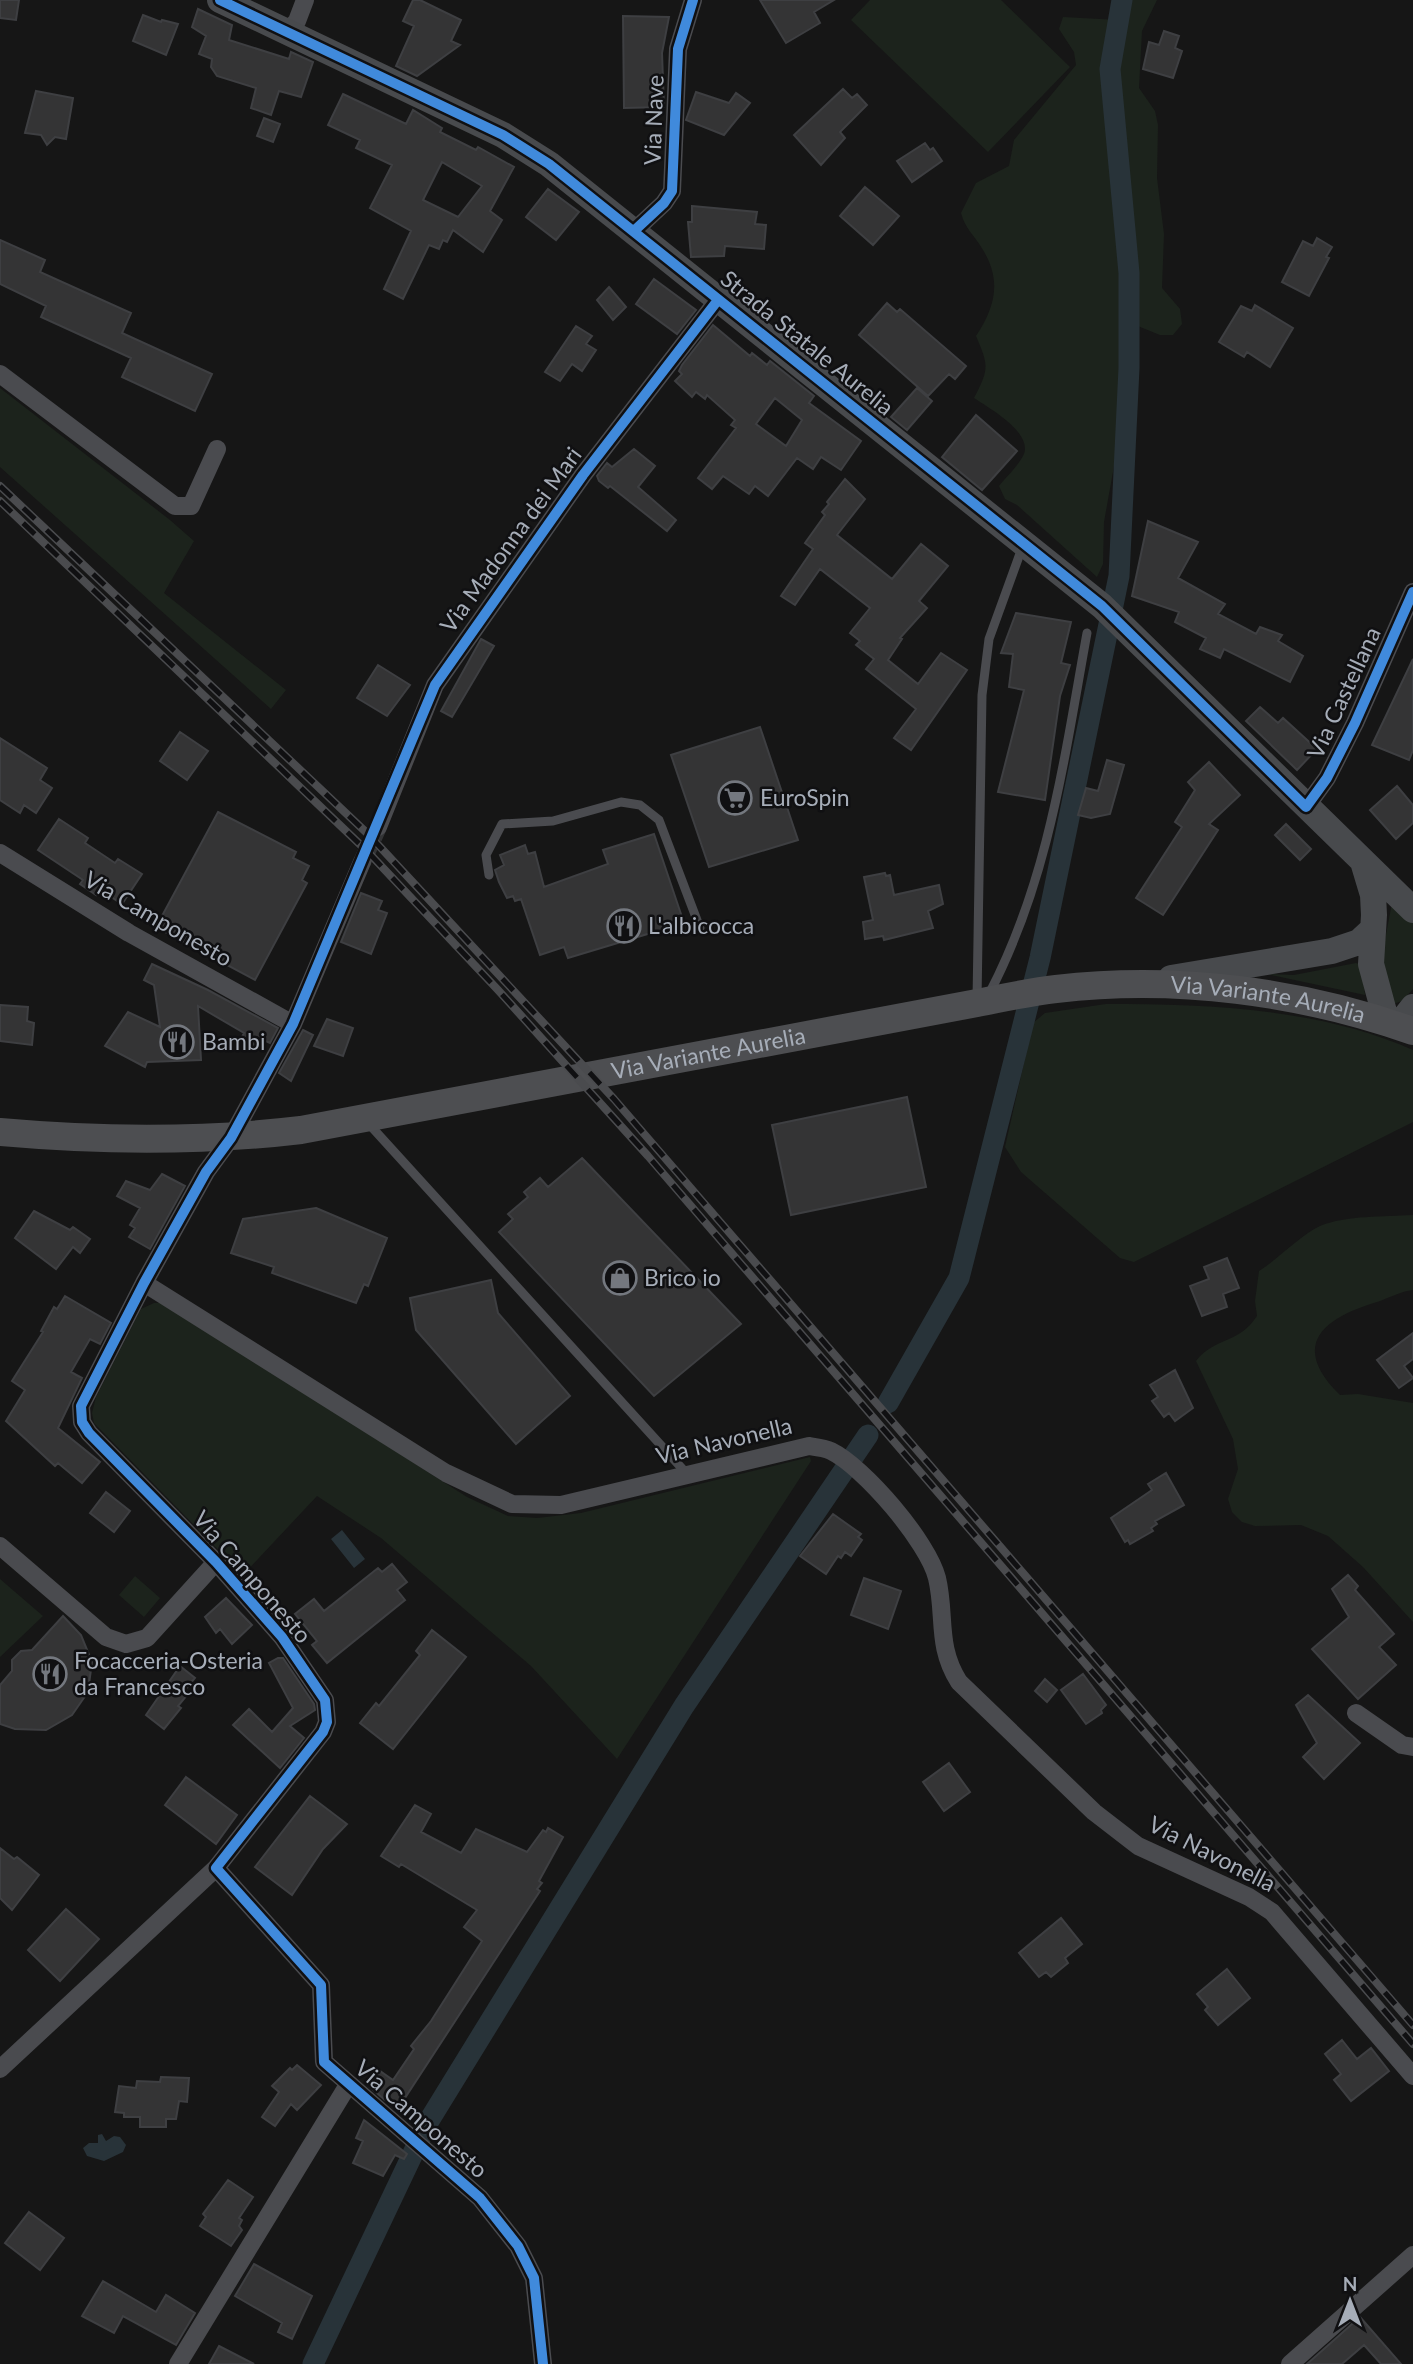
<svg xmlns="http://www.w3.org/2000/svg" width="1413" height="2364" viewBox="0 0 1413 2364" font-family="Lato,sans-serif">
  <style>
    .green { fill: #1c231c }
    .water { fill: #283339 }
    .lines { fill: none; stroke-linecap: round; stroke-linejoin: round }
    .canal { stroke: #283339; stroke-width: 21 }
    .building { fill: #343435; stroke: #3e3f42; stroke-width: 2; fill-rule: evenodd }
    .street-tunnel { stroke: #333436; stroke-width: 18; stroke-dasharray: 18 9; stroke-linecap: butt }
    .lane { stroke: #4a4b4f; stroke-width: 9 }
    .street { stroke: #4a4b4f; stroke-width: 18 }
    .secondary { stroke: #484a4d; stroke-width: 26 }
    .primary { stroke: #4d4e51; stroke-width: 28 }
    .rail-casing { stroke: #4a4b4e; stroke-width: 8 }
    .rail { stroke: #101012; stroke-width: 5; stroke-dasharray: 16; stroke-linecap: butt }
    .cycleway-casing { stroke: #101012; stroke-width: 15 }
    .cycleway { stroke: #408adc; stroke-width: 10 }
    .labels { text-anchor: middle; stroke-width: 5; stroke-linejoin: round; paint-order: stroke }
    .street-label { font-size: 23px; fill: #a6adb8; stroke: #101012 }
    .poi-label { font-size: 23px; fill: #a6adb8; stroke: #101012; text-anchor: start }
  </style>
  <rect width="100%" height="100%" fill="#161616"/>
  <path class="green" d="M 870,0 L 1001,0 L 1070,67 L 988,152 L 851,20 Z
    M 1128,0 L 1157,0 L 1142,31 L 1139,88 L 1155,111 L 1158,125 L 1157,178 L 1164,234 L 1162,288 L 1180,309 L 1182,324 L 1173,335 L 1160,335 L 1123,320 L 1116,455 L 1104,522 L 1103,564 L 1097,577 L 1017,505 L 1005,499 L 999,486 C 1006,477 1019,465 1024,454 C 1032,432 989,408 974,398 C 989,369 989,366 976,336 C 995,307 1002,281 983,250 C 975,236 965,229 961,213 L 976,183 L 1009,166 L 1014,140 L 1076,65 L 1074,52 L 1059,29 L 1063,17 L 1118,20 L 1123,14 Z
    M 0,388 L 170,520 L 194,541 L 164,593 L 286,690 L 271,709 L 0,467 Z
    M 1392,903 L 1413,923 L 1413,989 L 1402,1001 L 1393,1004 L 1380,966 Z
    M 1356,963 L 1361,965 L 1365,995 L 1267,974 L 1294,975 Z
    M 1106,1004 C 1208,1004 1318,1008 1413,1050 L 1413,1122 L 1134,1262 L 1120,1258 L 1021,1172 L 1005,1147 L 1033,1023 L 1045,1013 Z
    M 1413,1215 L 1413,1290 C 1401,1291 1389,1298 1377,1302 C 1323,1318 1289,1345 1340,1395 L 1358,1394 L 1413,1403 L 1413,1622 L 1363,1567 L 1328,1536 L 1301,1525 L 1255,1526 L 1242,1522 L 1232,1512 L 1228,1499 L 1238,1469 L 1233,1439 L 1196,1361 C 1215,1337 1239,1344 1257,1316 L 1255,1301 L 1259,1271 C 1278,1259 1302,1234 1320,1226 C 1347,1215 1384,1217 1413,1215 Z
    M 154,1303 L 164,1303 L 467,1497 L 508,1516 L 537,1518 L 581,1513 L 810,1457 L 811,1461 L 617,1759 L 531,1666 L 381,1538 L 317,1496 L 243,1575 L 94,1423 L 92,1413 L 96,1397 L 141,1309 Z
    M 135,1576 L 160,1598 L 144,1617 L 119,1595 Z
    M 0,1579 L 43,1616 L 0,1657 Z"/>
  <path class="water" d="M 342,1530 L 365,1559 L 354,1568 L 331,1539 Z
    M 102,2134 L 106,2141 L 114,2136 L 120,2137 L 126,2145 L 123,2152 L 104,2161 L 87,2156 L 83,2148 L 89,2143 L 98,2143 L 98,2135 Z"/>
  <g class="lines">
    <path class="canal" d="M 888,1403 L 959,1278 L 1040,958 L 1119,576 L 1129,368 L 1129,273 L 1110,69 L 1122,0
      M 313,2364 L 427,2124 L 684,1706 L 868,1435"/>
  </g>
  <path class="building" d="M 0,0 L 19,0 L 16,20 L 0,18 Z
    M 413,0 L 420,0 L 461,20 L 451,41 L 460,45 L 417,76 L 396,66 L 414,26 L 403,21 Z
    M 760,0 L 834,0 L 814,12 L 820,23 L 786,43 Z
    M 198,9 L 232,25 L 229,40 L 289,59 L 291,52 L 313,62 L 301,97 L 279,91 L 271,115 L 251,108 L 256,88 L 217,76 L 211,67 L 212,59 L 199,54 L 206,36 L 192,27 Z
    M 143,15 L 161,22 L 162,20 L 178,24 L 166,55 L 133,41 Z
    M 623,16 L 669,17 L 662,53 L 664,107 L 624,108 Z
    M 1164,31 L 1179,36 L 1175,48 L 1182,51 L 1173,78 L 1143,69 L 1149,42 L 1159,45 Z
    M 843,89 L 852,98 L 857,94 L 867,105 L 840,132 L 845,138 L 821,165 L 794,135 Z
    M 36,91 L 73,98 L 66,139 L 55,137 L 47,145 L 41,135 L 25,133 Z
    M 696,92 L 729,103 L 736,93 L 750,103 L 724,135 L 686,120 Z
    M 343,94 L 406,124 L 413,110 L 442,128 L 440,132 L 476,150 L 478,147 L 514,167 L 490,211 L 502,220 L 483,252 L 453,230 L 447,242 L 443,240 L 439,249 L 429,245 L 403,299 L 384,289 L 411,231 L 370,208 L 392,165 L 356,148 L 360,140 L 328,125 ZM 442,162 L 482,186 L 458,217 L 423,200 Z
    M 264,118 L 280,124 L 273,142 L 257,136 Z
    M 925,143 L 930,150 L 933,148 L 942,161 L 912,182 L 897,161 Z
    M 865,187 L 899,216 L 873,245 L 840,216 Z
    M 548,189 L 579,212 L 556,240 L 526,217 Z
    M 692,206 L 757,212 L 755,224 L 766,225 L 764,249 L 725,246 L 724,256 L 691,257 L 688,222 L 692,222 Z
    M 1317,238 L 1332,247 L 1326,257 L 1329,258 L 1309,296 L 1282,282 L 1303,241 L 1313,246 Z
    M 0,240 L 45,260 L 40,272 L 131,313 L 122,333 L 212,374 L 195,411 L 122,377 L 131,358 L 41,317 L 46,306 L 0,284 Z
    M 654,279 L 696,310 L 677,334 L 636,304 Z
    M 609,287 L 626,307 L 613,320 L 597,300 Z
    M 887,303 L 897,312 L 900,309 L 966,366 L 955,379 L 949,374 L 928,396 L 859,335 Z
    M 1255,305 L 1293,328 L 1270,367 L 1247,352 L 1244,357 L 1219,342 L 1241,306 L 1252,311 Z
    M 713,325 L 750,356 L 752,353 L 767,365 L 770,361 L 814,396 L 809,403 L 861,441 L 841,470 L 821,457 L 813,469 L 797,458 L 768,496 L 755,486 L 749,494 L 723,476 L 712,489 L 698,478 L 736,428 L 731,425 L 735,420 L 707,395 L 705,399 L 696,392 L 692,397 L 675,381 L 682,374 L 679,371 L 682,365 ZM 775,398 L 802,420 L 786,446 L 756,424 Z
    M 576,326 L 592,336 L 586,344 L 596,350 L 582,371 L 572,364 L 560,381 L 545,372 Z
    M 917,388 L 932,401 L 907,430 L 891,417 Z
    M 976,415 L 1017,451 L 982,490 L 942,457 Z
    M 634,449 L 655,466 L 638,487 L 676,520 L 667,531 L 610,486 L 608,488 L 599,481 L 597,476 L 607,463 L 612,467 Z
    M 845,479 L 865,499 L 837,535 L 892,579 L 921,544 L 948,566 L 919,601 L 927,608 L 900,638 L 902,639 L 888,660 L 918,684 L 941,653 L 967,670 L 911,750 L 894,738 L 916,709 L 866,669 L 874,659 L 856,645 L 860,641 L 850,633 L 870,608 L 820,569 L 795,605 L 781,596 L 813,549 L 805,543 L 825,515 L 822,512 L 829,504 L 827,502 Z
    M 1148,521 L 1198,542 L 1178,578 L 1225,604 L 1218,614 L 1256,634 L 1260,627 L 1282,635 L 1278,641 L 1303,656 L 1290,682 L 1224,649 L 1220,658 L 1200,649 L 1206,638 L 1175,622 L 1179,612 L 1132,596 Z
    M 1016,613 L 1071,622 L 1061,663 L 1070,665 L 1060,696 L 1045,800 L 998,792 L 1024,690 L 1009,687 L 1013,654 L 1001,653 Z
    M 481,639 L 494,646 L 452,717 L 441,711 Z
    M 1413,659 L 1413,750 L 1409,760 L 1372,745 Z
    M 378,665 L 410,685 L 387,716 L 357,698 Z
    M 1260,707 L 1278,723 L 1283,718 L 1317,749 L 1297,770 L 1246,721 Z
    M 760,727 L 798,840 L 709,867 L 671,755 Z
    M 180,732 L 208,751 L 187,780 L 160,761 Z
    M 0,738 L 47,768 L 40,780 L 52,788 L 36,813 L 24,805 L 20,813 L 0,800 Z
    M 1107,760 L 1124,765 L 1110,814 L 1091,818 L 1078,815 L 1086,788 L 1098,791 Z
    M 1209,762 L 1240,795 L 1209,824 L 1218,830 L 1163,915 L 1136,898 L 1182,827 L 1175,822 L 1195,790 L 1188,782 Z
    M 1397,786 L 1413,805 L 1413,823 L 1396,839 L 1370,810 Z
    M 218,812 L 296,852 L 293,858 L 309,866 L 302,880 L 307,883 L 255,980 L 156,927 Z
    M 59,819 L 88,838 L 85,843 L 115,863 L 118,859 L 142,874 L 122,904 L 99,889 L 96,895 L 80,884 L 83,880 L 38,850 Z
    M 1286,824 L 1311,849 L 1300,860 L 1275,835 Z
    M 654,834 L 684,923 L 568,958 L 564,947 L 540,955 L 521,899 L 515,901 L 513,896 L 507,898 L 499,882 L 495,870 L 504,865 L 500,855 L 525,845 L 528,854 L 535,852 L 544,887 L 608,864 L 603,850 Z
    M 885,873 L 886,876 L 890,875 L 894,895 L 939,885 L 943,904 L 928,911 L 933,928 L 884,940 L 883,936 L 865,939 L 863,922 L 873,920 L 864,877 Z
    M 361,893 L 382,901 L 378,910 L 387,913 L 371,954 L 341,942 Z
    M 152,964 L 208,990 L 278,1028 L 270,1043 L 261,1039 L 256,1046 L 242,1037 L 244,1033 L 198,1006 L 201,1060 L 147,1062 L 145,1067 L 105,1046 L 128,1012 L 160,1027 L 154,985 L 144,980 Z
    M 0,1005 L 28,1007 L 27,1021 L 34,1023 L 32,1045 L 0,1041 Z
    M 327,1019 L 353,1028 L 343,1056 L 314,1046 Z
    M 303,1030 L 313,1035 L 291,1081 L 279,1073 Z
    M 907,1097 L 926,1187 L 791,1215 L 772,1125 Z
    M 582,1158 L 741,1324 L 654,1396 L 499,1232 L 513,1219 L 508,1214 L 528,1197 L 524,1192 L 540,1178 L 548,1187 Z
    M 162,1174 L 185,1186 L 150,1249 L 129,1237 L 135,1228 L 130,1225 L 140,1208 L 117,1196 L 126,1181 L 150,1190 Z
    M 316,1208 L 387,1238 L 368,1286 L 364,1284 L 356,1303 L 272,1273 L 274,1267 L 231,1253 L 243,1219 Z
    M 34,1211 L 70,1230 L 73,1227 L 90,1239 L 80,1253 L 73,1247 L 56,1269 L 15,1238 Z
    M 1227,1258 L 1239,1288 L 1223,1294 L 1227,1307 L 1202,1316 L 1190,1286 L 1209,1279 L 1204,1267 Z
    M 491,1280 L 498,1313 L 570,1396 L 516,1444 L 416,1330 L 410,1298 Z
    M 65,1296 L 111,1323 L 100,1344 L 90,1339 L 71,1372 L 82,1378 L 58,1428 L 100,1462 L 82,1483 L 58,1463 L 55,1466 L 6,1421 L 25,1390 L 12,1381 L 43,1332 L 41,1331 L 54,1307 L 57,1309 Z
    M 1413,1333 L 1413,1359 L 1404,1366 L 1413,1378 L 1399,1388 L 1377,1360 Z
    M 1175,1370 L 1193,1408 L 1175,1421 L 1169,1413 L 1164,1417 L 1152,1401 L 1158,1397 L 1150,1385 Z
    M 1166,1473 L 1184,1505 L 1155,1521 L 1157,1524 L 1151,1528 L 1153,1531 L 1130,1544 L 1128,1540 L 1125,1542 L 1111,1518 L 1152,1490 L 1148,1484 Z
    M 106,1492 L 130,1511 L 114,1532 L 90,1513 Z
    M 833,1514 L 861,1534 L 858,1537 L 862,1540 L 851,1556 L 845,1552 L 841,1558 L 838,1556 L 826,1574 L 800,1556 Z
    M 392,1564 L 407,1582 L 397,1590 L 405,1600 L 327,1663 L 312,1645 L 317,1641 L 295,1614 L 314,1599 L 324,1611 L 378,1568 L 382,1572 Z
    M 1348,1575 L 1358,1586 L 1355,1590 L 1394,1634 L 1379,1647 L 1396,1665 L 1358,1699 L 1312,1649 L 1349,1617 L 1332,1589 Z
    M 864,1578 L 901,1591 L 888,1629 L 851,1615 Z
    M 226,1598 L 252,1625 L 232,1644 L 220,1629 L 216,1633 L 205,1617 Z
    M 63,1616 L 81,1635 L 92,1662 L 88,1692 L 72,1715 L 46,1730 L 15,1729 L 0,1724 L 0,1685 L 12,1671 L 12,1660 L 21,1651 L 32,1650 Z
    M 432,1630 L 466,1657 L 393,1749 L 360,1723 L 376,1703 L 379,1706 L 420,1655 L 416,1651 Z
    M 278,1658 L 283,1658 L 314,1704 L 315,1710 L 290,1726 L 304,1738 L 280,1768 L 233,1725 L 249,1709 L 272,1732 L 293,1708 L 269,1663 Z
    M 180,1666 L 195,1678 L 184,1691 L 188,1694 L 178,1706 L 181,1708 L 164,1729 L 146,1715 Z
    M 1083,1674 L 1106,1705 L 1101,1710 L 1102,1713 L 1086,1724 L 1061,1690 Z
    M 1045,1679 L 1057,1690 L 1047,1702 L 1035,1691 Z
    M 1308,1695 L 1360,1743 L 1324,1779 L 1303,1757 L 1317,1743 L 1296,1705 Z
    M 949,1763 L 970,1792 L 944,1811 L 923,1782 Z
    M 186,1777 L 237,1815 L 216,1844 L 165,1805 Z
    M 310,1796 L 347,1824 L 323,1849 L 292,1895 L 255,1867 Z
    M 415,1805 L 431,1814 L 421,1832 L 461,1853 L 476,1829 L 527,1852 L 543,1830 L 546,1832 L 548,1828 L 563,1837 L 539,1881 L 542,1883 L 537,1889 L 540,1891 L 401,2104 L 385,2100 L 370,2087 L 380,2071 L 393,2080 L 414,2049 L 411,2046 L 431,2021 L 482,1941 L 464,1927 L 477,1910 L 401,1864 L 399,1867 L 381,1856 Z
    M 0,1848 L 14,1859 L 17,1857 L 39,1875 L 12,1910 L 0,1898 Z
    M 66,1909 L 99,1939 L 60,1981 L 28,1950 Z
    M 1061,1918 L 1082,1944 L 1065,1958 L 1068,1963 L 1051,1977 L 1046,1972 L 1039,1977 L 1019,1953 Z
    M 1227,1969 L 1250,1998 L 1218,2025 L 1205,2010 L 1208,2007 L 1197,1994 Z
    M 1342,2040 L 1357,2059 L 1371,2048 L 1389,2071 L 1351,2101 L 1334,2080 L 1341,2074 L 1325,2054 Z
    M 297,2065 L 321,2085 L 297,2110 L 291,2104 L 275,2126 L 262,2117 L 279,2092 L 272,2086 L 290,2068 L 292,2070 Z
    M 161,2077 L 189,2078 L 187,2102 L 179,2101 L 176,2119 L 166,2119 L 166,2127 L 140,2127 L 140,2117 L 124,2117 L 124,2113 L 115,2112 L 119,2086 L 136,2088 L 137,2081 L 160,2082 Z
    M 364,2120 L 407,2154 L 404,2159 L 395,2155 L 383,2176 L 353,2163 L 363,2141 L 356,2138 Z
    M 228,2180 L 253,2197 L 239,2218 L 242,2220 L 239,2226 L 242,2230 L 231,2246 L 200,2226 L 206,2217 L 203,2214 Z
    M 29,2212 L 64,2238 L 40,2270 L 5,2243 Z
    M 254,2264 L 312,2296 L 292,2339 L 278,2332 L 282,2323 L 235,2296 Z
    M 103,2281 L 156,2312 L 166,2295 L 195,2313 L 176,2345 L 123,2316 L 114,2333 L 82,2316 Z
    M 1360,2317 L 1401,2364 L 1381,2364 L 1364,2345 L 1342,2364 L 1307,2364 Z
    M 219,2346 L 254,2364 L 209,2364 Z"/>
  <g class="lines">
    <path class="street-tunnel" d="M 362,862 L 378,827"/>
    <path class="lane" d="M 489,875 L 486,855 L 502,824 L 553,821 L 621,802 L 640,805 L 659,820 L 700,928
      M 989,994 C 1049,879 1064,759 1087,633
      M 977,1000 L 982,695 L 989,639 L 1022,548
      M 368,1123 L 688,1475"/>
    <path class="street" d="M 288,31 L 297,21 L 305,0
      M 635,230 L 664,203 L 672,191 L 678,49 L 693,0
      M 0,374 L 175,506 L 191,506 L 217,449
      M 1306,807 L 1327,778 L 1355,723 L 1413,592
      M 378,827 L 435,685 L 583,475 L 718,300
      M 0,853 L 129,933 L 293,1024
      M 362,862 L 293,1024 L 231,1138 L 206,1172 L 144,1283 L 81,1406 L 82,1422 L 89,1433 L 216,1562 L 282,1637 L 325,1700 L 327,1722 L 323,1732 L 216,1868 L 321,1985 L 324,2062 L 480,2198 L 518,2246 L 534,2278 L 543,2364
      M 144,1283 L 446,1473 L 512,1504 L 561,1505 L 809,1446 C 816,1447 825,1448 831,1451 C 864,1467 928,1542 937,1578 C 946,1616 936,1646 959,1682 L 1094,1812 L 1138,1846 L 1249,1897 L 1272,1912 L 1413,2076
      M 0,1546 L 106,1637 L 126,1644 L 147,1638 L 216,1562
      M 1356,1713 L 1402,1745 L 1413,1747
      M 0,2069 L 216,1868
      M 178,2364 L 348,2085
      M 1290,2364 L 1413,2255"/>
    <path class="secondary" d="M 220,0 L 503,135 L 549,164 L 1102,606 L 1413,910
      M 1364,865 L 1373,895 L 1374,915 L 1371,964 L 1387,1023
      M 1171,978 L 1332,951 L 1359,942 L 1373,929
      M 1398,1026 L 1413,1007"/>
    <path class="primary" id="s1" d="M 0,1132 C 101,1141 200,1142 301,1130 L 977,1003 C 1003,998 1029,992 1056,989 C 1176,975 1299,991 1413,1031"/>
    <defs>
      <path id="rail" d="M 0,486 L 369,835 L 614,1099 L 1413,2025
        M 0,501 L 368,852 L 498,990 L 648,1156 L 1413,2044"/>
    </defs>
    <use href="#rail" class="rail-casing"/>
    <use href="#rail" class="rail"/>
    <defs>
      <path id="cycleway" d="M 220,0 L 503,135 L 549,164 L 1102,606 L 1306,807 L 1327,778 L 1355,723 L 1413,592
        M 635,230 L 664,203 L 672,191 L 678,49 L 693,0
        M 543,2364 L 534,2278 L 518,2246 L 480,2198 L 324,2062 L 321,1985 L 216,1868 L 323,1732 L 327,1722 L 325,1700 L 282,1637 L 216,1562 L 89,1433 L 82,1422 L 81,1406 L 144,1283 L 206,1172 L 231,1138 L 293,1024 L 435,685 L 583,475 L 718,300"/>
    </defs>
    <use href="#cycleway" class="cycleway-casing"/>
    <use href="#cycleway" class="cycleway"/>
  </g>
  <defs>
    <symbol id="supermarket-ring" viewBox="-11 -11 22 22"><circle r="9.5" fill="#101012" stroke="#74787f" stroke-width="1.5"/><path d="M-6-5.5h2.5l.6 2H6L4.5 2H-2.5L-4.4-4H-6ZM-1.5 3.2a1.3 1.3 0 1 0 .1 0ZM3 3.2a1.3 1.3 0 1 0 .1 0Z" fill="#74787f"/></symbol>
    <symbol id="restaurant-ring" viewBox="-11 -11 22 22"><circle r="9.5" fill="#101012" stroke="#74787f" stroke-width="1.5"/><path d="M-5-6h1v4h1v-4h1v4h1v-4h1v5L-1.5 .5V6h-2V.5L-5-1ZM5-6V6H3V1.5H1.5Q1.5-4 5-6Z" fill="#74787f"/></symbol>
    <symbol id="shop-ring" viewBox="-11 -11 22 22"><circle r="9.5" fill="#101012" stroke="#74787f" stroke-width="1.5"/><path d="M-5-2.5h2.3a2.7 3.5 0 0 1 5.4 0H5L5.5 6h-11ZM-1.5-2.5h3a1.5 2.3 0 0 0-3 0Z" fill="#74787f"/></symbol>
  </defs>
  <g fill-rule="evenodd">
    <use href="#supermarket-ring" x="716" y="779" width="38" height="38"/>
    <use href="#restaurant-ring" x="605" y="907" width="38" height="38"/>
    <use href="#restaurant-ring" x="158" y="1023" width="38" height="38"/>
    <use href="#shop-ring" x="601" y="1259" width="38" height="38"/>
    <use href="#restaurant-ring" x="31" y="1655" width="38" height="38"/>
  </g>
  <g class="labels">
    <g class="street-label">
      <text transform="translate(654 120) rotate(-88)" y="8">Via Nave</text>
      <text transform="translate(807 343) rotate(39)" y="8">Strada Statale Aurelia</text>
      <text transform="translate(511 540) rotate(-54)" y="8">Via Madonna dei Mari</text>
      <text transform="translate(1344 693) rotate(-65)" y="8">Via Castellana</text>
      <text transform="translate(158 919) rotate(30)" y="8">Via Camponesto</text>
      <text dy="8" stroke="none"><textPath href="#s1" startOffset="1283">Via Variante Aurelia</textPath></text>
      <text dy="8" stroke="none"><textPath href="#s1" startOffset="716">Via Variante Aurelia</textPath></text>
      <text transform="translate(724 1441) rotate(-13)" y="8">Via Navonella</text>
      <text transform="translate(252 1577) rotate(49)" y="8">Via Camponesto</text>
      <text transform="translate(1212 1854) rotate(27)" y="8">Via Navonella</text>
      <text transform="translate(421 2119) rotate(41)" y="8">Via Camponesto</text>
    </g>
    <g class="poi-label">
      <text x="760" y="806">EuroSpin</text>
      <text x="648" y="934">L'albicocca</text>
      <text x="202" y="1050">Bambi</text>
      <text x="644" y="1286">Brico io</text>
      <text x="74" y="1669">Focacceria-Osteria<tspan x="74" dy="26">da Francesco</tspan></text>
    </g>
  </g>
  <g transform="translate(1350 2301)" stroke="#101012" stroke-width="5" paint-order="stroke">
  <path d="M0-5L12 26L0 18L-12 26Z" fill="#a6adb8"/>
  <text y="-10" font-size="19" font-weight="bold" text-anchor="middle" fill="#a6adb8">N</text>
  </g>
</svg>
